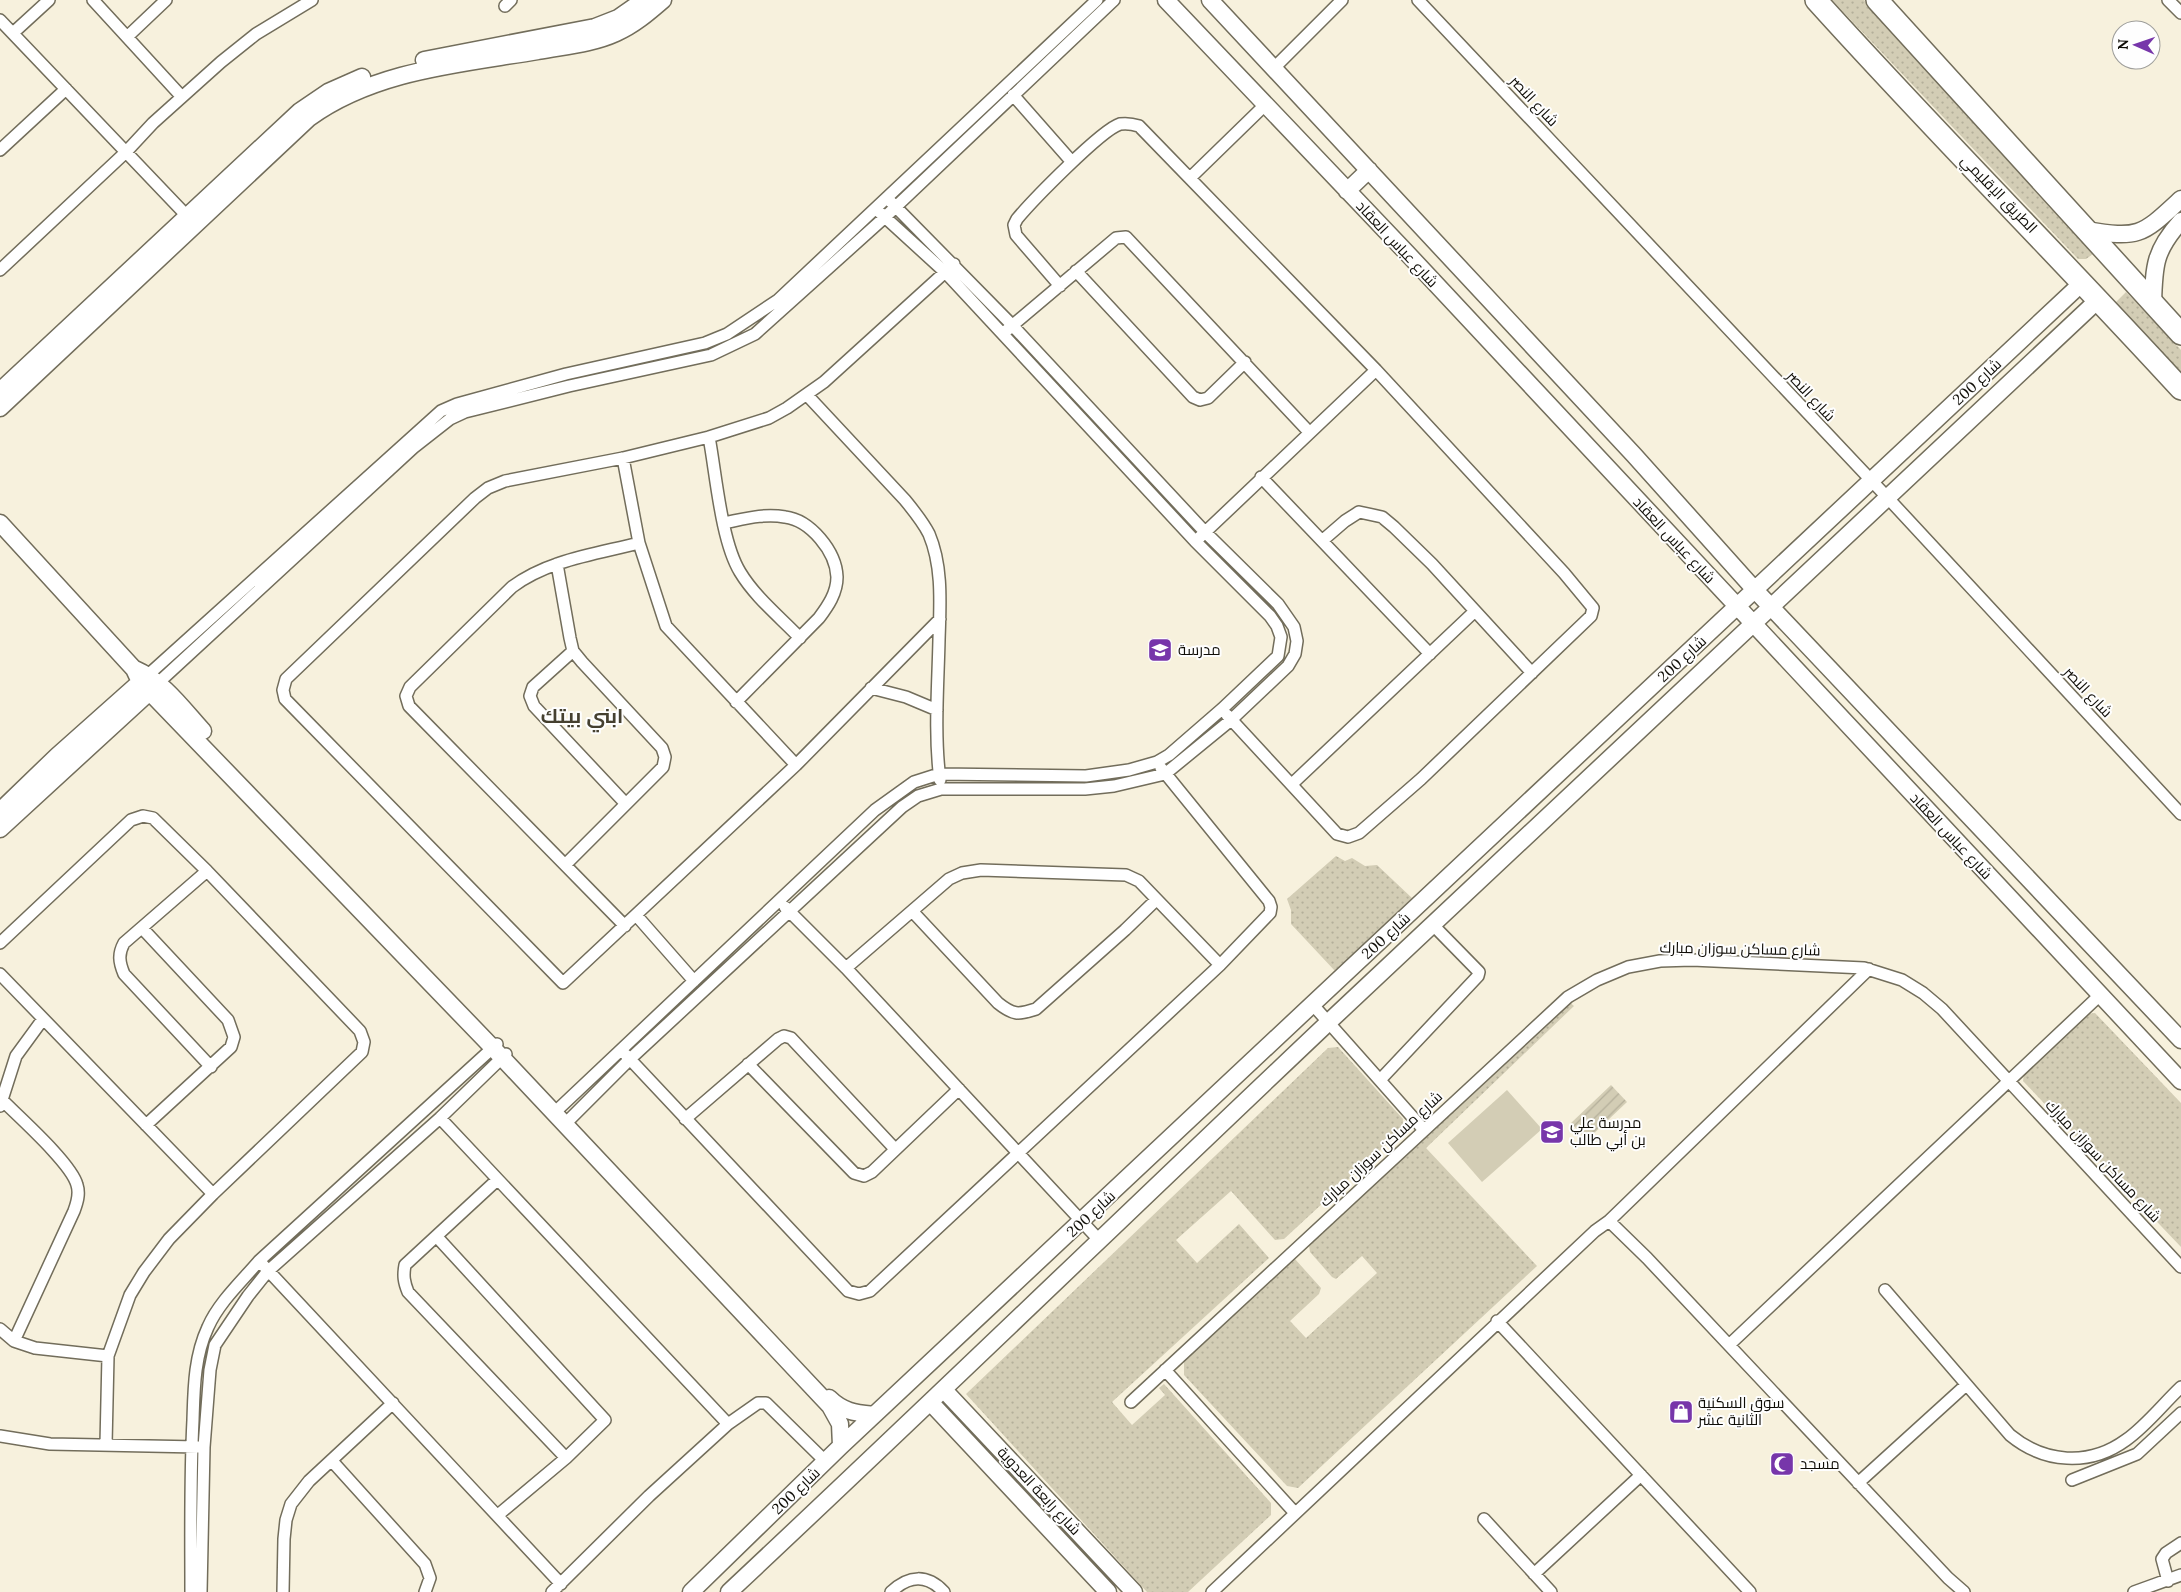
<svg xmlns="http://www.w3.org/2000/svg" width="2181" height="1592" viewBox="0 0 2181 1592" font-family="Lora,Cairo,serif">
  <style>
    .park { fill: url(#park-dots) }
    .garden { fill: url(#garden-furrows) }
    .pitch { fill: #d3cdb5 }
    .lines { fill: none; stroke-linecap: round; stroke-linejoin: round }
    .street-casing { stroke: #726d5b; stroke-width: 14 }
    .secondary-casing { stroke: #726d5b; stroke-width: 19 }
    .highway-casing { stroke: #726d5b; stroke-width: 24 }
    .street { stroke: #fff; stroke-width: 11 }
    .secondary { stroke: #fff; stroke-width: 16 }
    .highway { stroke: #fff; stroke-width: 21 }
    .labels { text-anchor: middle; stroke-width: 4; stroke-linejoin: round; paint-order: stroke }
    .street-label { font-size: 15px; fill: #0f0d07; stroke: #fefefe }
    .poi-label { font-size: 15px; fill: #0f0d07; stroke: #fefefe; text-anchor: start }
    .district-label { font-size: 20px; font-weight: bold; fill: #454030; stroke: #fefefe }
  </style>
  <defs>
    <pattern id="park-dots" width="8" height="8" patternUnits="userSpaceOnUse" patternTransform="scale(1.25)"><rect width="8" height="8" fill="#d3cdb5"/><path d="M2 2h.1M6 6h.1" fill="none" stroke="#b4af9a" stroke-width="1.8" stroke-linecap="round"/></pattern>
    <pattern id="garden-furrows" width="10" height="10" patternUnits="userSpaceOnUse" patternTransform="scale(1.25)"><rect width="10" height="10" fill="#d3cdb5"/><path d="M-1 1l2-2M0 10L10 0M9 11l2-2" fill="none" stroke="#b4af9a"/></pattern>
  </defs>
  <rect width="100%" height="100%" fill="#f7f1dd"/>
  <path class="park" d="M 1832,0 L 1864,0 L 2094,249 L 2093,254 L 2086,259 L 2078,259 Z
    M 2126,292 L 2181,350 L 2181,375 L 2115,303 Z
    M 1336,856 L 1345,861 L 1352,858 L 1365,866 L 1377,865 L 1412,898 L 1335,971 L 1291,924 L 1291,910 L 1287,899 Z
    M 1567,1000 L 1574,1006 L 1426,1148 L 1537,1266 L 1298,1488 L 1287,1486 L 1184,1375 L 1184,1360 L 1295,1259 L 1321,1288 L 1319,1294 L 1290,1321 L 1306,1338 L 1377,1273 L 1362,1256 L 1336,1279 L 1332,1277 L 1310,1252 L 1309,1246 Z
    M 2095,1013 L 2181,1103 L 2181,1247 L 2023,1081 L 2024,1074 L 2088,1014 Z
    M 1338,1047 L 1403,1119 L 1402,1130 L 1284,1239 L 1275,1240 L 1231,1191 L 1176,1240 L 1197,1263 L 1239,1224 L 1269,1258 L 1112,1402 L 1132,1425 L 1165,1395 L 1159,1388 L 1164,1384 L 1271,1503 L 1271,1515 L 1188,1592 L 1147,1592 L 966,1394 L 1328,1048 Z"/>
  <path class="garden" d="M 1611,1085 L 1627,1102 L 1587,1140 L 1571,1123 Z"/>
  <path class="pitch" d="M 1507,1090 L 1542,1129 L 1482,1182 L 1448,1143 Z"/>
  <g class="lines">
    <defs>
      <path id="street" d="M 93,0 L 182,97
        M 1418,0 L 1886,496 L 2181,814
        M 2168,0 L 2181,13
        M 505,6 L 511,0
        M 0,20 L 187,216
        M 13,33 L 49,0
        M 127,37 L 166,0
        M 1274,68 L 1342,0
        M 1013,95 L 1072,162
        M 0,150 L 66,89
        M 1190,178 L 1265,105
        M 0,270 L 126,152 L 153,123 L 221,62 L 256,34 L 312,0
        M 1076,271 L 1193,397 L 1200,400 L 1208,398 L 1245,362
        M 1060,286 L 1016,235 L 1014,225 L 1017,219 C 1032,201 1101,130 1120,124 C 1127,123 1133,124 1139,126 L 1376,370 L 1564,573 L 1593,608 L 1591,616 L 1421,779 L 1359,833 L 1348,837 L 1337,834 L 1227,715
        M 1007,330 L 1116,238 L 1126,237 L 1309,432
        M 807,395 L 905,500 C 914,511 923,522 929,534 C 943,567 940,605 939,640 C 938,686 934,734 940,780
        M 709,437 C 716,474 721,541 740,572 C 755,597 780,617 800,638
        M 623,458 L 639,543 L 666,626 L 796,765
        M 1261,477 L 1430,654
        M 724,523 C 744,519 764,513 785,517 C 810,520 836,551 837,577 C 837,593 828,606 819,618 L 736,702
        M 1200,537 L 1376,370
        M 1323,540 L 1345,521 L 1359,512 L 1382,517 L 1394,527 L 1432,564 L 1532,673
        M 557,564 L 570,638 L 573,651 L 582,662 L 662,748 L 665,757 L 663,767 L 566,864
        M 940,619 L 796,765 L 563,983 L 285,699 L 283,690 L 286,679 L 475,498 L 488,488 L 505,481 L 623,458 L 709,437 L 769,418 L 787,408 L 824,382 L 954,264
        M 573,651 L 533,687 L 530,696 L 534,706 L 626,804
        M 148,675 L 441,411 L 457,404 L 566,374 L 705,343 L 727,334 L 778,300 L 1097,0
        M 158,683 L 413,448 L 450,419 L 465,412 L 569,386 L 711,355 L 755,334 L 884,218 L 1114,0
        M 871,688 L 906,697 L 937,710
        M 1292,784 L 1475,611
        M 207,871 L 124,943 C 118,954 119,962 124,974 L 211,1067
        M 785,907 L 846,968 L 1100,1241
        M 912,911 L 998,1003 C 1013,1015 1018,1015 1036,1009 L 1125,930 L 1156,900
        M 636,915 L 694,981
        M 625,926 L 409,706 L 406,696 L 410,687 L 512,587 C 548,560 596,554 639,543
        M 142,928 L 228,1020 L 234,1037 L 231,1047 L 146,1125
        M 0,943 L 131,820 L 143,816 L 153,818 L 207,871 L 360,1031 L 364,1042 L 362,1052 L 213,1194 L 169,1239 L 144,1272 L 130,1295 L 108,1356 L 106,1444
        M 846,968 L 949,879 L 962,873 L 981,870 L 1126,875 L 1139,881 L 1220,965
        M 0,974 L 213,1194
        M 1313,1005 L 1424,1130
        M 626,1055 L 848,1291 L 859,1294 L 870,1291 L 1220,965 L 1270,913 L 1271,907 L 1269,901 L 1161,768
        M 748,1064 L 854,1173 L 864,1176 L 872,1172 L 959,1089
        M 1380,1080 L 1478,976 L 1479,972 L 1432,924
        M 2,1100 C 19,1117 72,1164 77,1185 C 80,1194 77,1203 74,1211 L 14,1341
        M 0,1106 L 16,1056 L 43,1019
        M 553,1114 L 875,810 L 914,782 L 939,774 L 1086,776 L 1129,770 L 1157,762 L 1169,755 L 1222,709 L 1278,656 L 1281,637 L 1277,626 L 1270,616 L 1195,541 L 946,273 L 876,209
        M 440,1118 L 728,1424 L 649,1496 L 552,1592
        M 685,1119 L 778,1039 L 784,1036 L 791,1038 L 895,1149
        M 564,1125 L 630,1059 L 902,807 L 918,796 L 941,789 L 1085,789 L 1114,786 L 1165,774 L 1231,720 L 1288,666 L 1295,654 L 1297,641 L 1294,627 L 1278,604 L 1205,532 L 1012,325 L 887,198
        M 497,1180 L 405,1265 C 403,1276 404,1282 408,1292 L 566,1458
        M 1609,1221 L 1869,969
        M 437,1237 L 605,1420 L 566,1458 L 498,1515
        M 263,1265 L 561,1584
        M 1885,1290 L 2010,1435 C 2044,1463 2089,1467 2126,1440 C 2146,1426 2163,1404 2181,1387
        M 1497,1321 L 1750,1592
        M 0,1329 L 14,1341 L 35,1348 L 108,1356
        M 1729,1345 L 2100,995
        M 1165,1370 L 1295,1513
        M 1131,1402 L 1568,997 L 1597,980 L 1628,967 L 1660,961 L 1692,960 L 1864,968 L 1902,980 L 1923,993 L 1942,1009 L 2181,1267
        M 728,1424 L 758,1403 L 766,1403 L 826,1462
        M 0,1436 L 50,1444 L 198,1447
        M 332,1461 L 425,1564 L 430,1578 L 425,1592
        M 2072,1480 L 2137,1454 L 2181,1413
        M 1858,1483 L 1966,1385
        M 1484,1519 L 1551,1592
        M 1534,1574 L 1641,1475
        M 2168,1581 L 2162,1559 L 2166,1553 L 2181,1543
        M 191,1592 C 191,1535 190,1477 193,1420 C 194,1389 194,1357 208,1327 C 219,1302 242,1281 259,1261 L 497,1044
        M 201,1592 L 204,1447 L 210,1370 L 215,1345 L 248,1296 L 268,1271 L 440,1118 L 506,1054
        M 283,1592 L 284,1539 L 286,1520 L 291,1504 L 309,1481 L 393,1403
        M 891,1592 C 909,1575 927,1574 944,1592
        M 1212,1592 L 1595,1231 L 1609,1221 L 1647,1258 L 1948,1578 L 1964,1592
        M 2134,1592 L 2181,1575"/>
      <path id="secondary" d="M 1166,0 L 1406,252 L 2181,1081
        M 1210,0 L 1634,455 L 1755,590 L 2181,1040
        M 424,60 L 595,27 L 618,18 L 644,0
        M 1347,191 L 1369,170
        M 2086,230 C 2140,239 2142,235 2181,199
        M 2153,304 C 2154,266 2154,251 2181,221
        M 0,391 L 300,111 L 328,92 L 362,77
        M 0,408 L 309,118 C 375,70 461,64 538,51 C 564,46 592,44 616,33 C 634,25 648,13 663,0
        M 0,523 L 134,669 L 140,682 L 493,1048 L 830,1406 L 840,1424 L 841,1446
        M 135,669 C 163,681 183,709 203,731
        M 0,811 L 57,756 L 148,675
        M 0,829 L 157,685
        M 944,1390 L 1134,1592
        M 829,1398 C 843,1412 856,1413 874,1415
        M 931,1403 L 1108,1592
        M 691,1592 L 841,1446 L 2083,282
        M 729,1592 C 932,1402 1131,1209 1333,1018 C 1587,777 1842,537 2099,299"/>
      <path id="highway" d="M 1816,0 C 1935,132 2061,258 2181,389
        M 1877,0 L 2181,334"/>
    </defs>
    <use href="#street" class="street-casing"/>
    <use href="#secondary" class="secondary-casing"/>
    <use href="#highway" class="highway-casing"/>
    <use href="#street" class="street"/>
    <use href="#secondary" class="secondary"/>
    <use href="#highway" class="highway"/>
  </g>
  <defs>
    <symbol id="school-square" viewBox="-11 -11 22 22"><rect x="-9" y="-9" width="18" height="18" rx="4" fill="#7736aa" stroke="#fefefe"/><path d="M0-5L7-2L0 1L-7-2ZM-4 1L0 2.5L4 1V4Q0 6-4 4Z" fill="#fff"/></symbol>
    <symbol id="shop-square" viewBox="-11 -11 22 22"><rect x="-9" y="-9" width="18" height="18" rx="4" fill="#7736aa" stroke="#fefefe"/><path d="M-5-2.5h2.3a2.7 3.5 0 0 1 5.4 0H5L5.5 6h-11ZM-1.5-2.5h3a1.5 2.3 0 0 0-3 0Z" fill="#fff"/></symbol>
    <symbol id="mosque-square" viewBox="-11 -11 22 22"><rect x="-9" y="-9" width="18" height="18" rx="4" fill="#7736aa" stroke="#fefefe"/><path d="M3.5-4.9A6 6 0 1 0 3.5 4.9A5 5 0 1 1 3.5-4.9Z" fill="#fff"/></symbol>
  </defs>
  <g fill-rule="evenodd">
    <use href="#school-square" x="1146" y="636" width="28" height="28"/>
    <use href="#school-square" x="1538" y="1118" width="28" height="28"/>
    <use href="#shop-square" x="1667" y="1398" width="28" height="28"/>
    <use href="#mosque-square" x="1768" y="1450" width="28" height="28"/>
  </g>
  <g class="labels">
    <g class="street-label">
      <text transform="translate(1534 101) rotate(47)" y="5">شارع النصر</text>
      <text transform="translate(1999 194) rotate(46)" y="5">الطريق الإقليمي</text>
      <text transform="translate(1397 244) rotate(47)" y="5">شارع عباس العقاد</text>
      <text transform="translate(1977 382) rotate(-43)" y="5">شارع 200</text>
      <text transform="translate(1811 396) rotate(47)" y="5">شارع النصر</text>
      <text transform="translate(1674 540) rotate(47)" y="5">شارع عباس العقاد</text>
      <text transform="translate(1682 659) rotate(-43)" y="5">شارع 200</text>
      <text transform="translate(2088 692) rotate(47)" y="5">شارع النصر</text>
      <text transform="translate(1951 836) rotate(47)" y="5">شارع عباس العقاد</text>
      <text transform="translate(1386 936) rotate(-43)" y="5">شارع 200</text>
      <text transform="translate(1740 949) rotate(1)" y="5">شارع مساكن سوزان مبارك</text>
      <text transform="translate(1381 1149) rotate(-43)" y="5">شارع مساكن سوزان مبارك</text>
      <text transform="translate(2103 1161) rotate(47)" y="5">شارع مساكن سوزان مبارك</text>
      <text transform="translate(1091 1214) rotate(-43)" y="5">شارع 200</text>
      <text transform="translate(796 1491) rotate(-44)" y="5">شارع 200</text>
      <text transform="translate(1039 1491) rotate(47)" y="5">شارع رابعة العدوية</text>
    </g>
    <g class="poi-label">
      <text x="1178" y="655">مدرسة</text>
      <text x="1570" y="1128">مدرسة علي<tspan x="1570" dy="17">بن أبي طالب</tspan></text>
      <text x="1698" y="1408">سوق السكنية<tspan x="1698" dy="17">الثانية عشر</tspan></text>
      <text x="1800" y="1469">مسجد</text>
    </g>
    <g class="district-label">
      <text x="582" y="723">ابني بيتك</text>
    </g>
  </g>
  <g transform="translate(2136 45) rotate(272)"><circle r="24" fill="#fefefe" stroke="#9e9e9b"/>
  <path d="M0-4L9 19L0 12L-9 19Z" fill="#7736aa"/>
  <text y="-8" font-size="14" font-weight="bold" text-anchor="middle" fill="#0f0d07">N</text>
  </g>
</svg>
